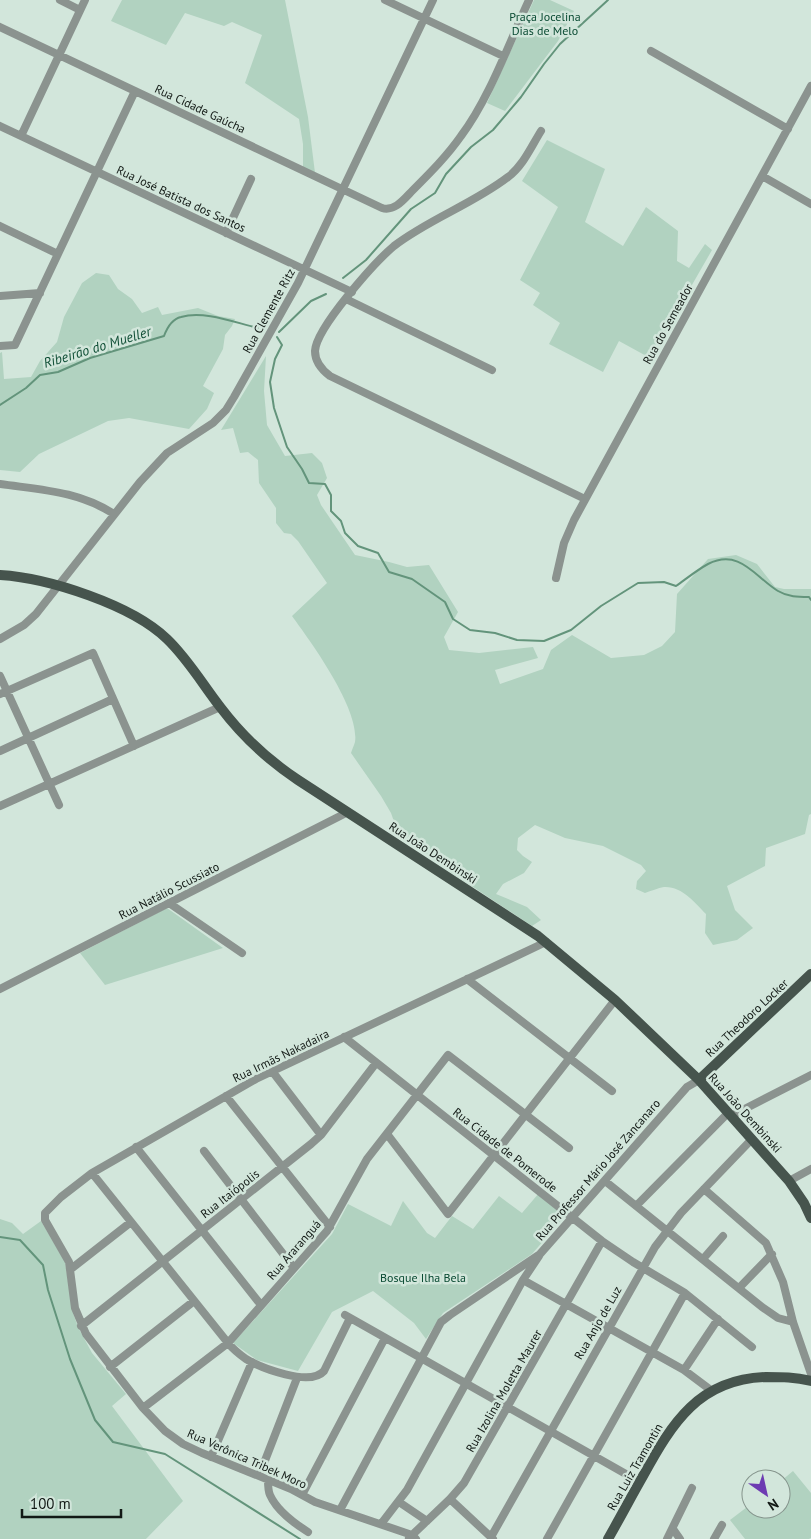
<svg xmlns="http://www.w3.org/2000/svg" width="811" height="1539" viewBox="0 0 811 1539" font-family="'PT Sans',sans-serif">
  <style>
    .green { fill: #b1d2c0 }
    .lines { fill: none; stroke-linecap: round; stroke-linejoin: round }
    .stream { stroke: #63947b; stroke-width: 2 }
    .minor { stroke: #8b938f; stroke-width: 8 }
    .major { stroke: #46544d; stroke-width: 10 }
    .labels { text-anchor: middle; stroke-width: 5; stroke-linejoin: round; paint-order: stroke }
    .park-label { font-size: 12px; fill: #0a4b33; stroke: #d2e6db }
    .street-label { font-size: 12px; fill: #121915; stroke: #d2e6db }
    .water-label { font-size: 14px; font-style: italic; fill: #104f36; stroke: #d2e6db }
  </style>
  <rect width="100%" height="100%" fill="#d2e6db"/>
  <path class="green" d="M 122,0 L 285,0 L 308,117 L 315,173 L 303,169 L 303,144 L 299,119 L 245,83 L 262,35 L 232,22 L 224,26 L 185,13 L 166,45 L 111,21 Z
    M 534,0 L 550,0 L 574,11 L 558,41 L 505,111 L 487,103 Z
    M 547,140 L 605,169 L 585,222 L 623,246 L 646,207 L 678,231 L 677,261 L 689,268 L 705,244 L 712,250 L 650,358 L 619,341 L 603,372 L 549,344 L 560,323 L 533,305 L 540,293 L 520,280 L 558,207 L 522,181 Z
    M 96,273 L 109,275 L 118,289 L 132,299 L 142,313 L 158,307 L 162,315 L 198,308 L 218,316 L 235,319 L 232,326 L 225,335 L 223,349 L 203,386 L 214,393 L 207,409 L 189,429 L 129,418 L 108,421 L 39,454 L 20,472 L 0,470 L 0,353 L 2,352 L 4,379 L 31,377 L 40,361 L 57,342 L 64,317 L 82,283 Z
    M 266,356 L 264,391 L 267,425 L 285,456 L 312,453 L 322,463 L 327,478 L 317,495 L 321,505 L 355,555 L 389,562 L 407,567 L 429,565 L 458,612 L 444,637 L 449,650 L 479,653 L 533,647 L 538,658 L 495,670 L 500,684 L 543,669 L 551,650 L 572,635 L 611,658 L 644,655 L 662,646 L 675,632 L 677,594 L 708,559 L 736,555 L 757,564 L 775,587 L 784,589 L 811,589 L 811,814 L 809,815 L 805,834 L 766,848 L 765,866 L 727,886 L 735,910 L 753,928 L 737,940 L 713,945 L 705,933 L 706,914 C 695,903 682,886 664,887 C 658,888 651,891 645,893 L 636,889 L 637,881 L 646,871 L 641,865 L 603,846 L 565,838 L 535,825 L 518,838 L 517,850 L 523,856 L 532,862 L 524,873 L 503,884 L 496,894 L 527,907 L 541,920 L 532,926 L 440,865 L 397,830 L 391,813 L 381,796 L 351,753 C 352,749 354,746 355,742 C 360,709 311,642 292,616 L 327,583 L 298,541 L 291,534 L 284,533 L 276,523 L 276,508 L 259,483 L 258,460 L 248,452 L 240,453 L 233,428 L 221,430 Z
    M 167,908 L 223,948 L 105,985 L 80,953 Z
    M 539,1193 L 565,1216 L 532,1254 L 443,1313 L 426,1339 L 414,1323 L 373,1291 L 332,1312 L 298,1371 L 257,1360 L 233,1343 L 332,1234 L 348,1204 L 391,1226 L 403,1201 L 427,1233 L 435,1238 L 452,1216 L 473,1229 L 499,1196 L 522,1213 Z
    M 0,1219 L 12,1223 L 23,1234 L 41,1221 L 65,1262 L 73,1313 L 78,1327 L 92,1353 L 126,1394 L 112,1406 L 183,1501 L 146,1539 L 0,1539 Z
    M 793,1471 L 811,1493 L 811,1538 L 809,1539 L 745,1539 L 730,1520 L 751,1504 L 751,1509 L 781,1509 L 781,1481 Z"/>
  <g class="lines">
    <path class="stream" d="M 343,278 L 366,260 L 411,209 L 435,193 L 446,174 L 471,147 L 493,130 L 521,97 L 544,64 L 560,44 L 608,0
      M 279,332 L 311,301 L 326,294
      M 277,337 L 282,345 L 275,359 L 270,382 L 274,408 L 287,447 L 302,469 L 309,483 L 325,484 L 331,495 L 331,511 L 341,521 L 345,533 L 358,546 L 378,553 L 389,572 L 412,579 L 445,602 L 453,619 L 470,630 L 495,633 L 517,640 L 544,641 L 571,630 L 601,606 L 638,583 L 664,582 L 676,586 C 686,579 697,570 708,564 C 740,548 755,577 778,591 C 788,597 798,597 809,597 L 811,600
      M 0,405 L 26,388 L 40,375 L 58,372 L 90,358 L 164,336 C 167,328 172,319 181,317 C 204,310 236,323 258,328
      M 0,1237 L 20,1240 L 43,1265 L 48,1290 L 70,1359 L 95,1420 L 113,1442 L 165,1454 L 300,1539"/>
    <path class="minor" d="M 60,0 L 80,10
      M 385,0 L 503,56
      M 0,27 L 382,208 C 395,212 405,198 413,190 C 430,173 447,156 461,136 C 489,99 509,43 529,0
      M 651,51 L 788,129
      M 0,126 L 352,292
      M 541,131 C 531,147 523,166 508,177 C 473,204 429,219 394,246 C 375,262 316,328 315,351 C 315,361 322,370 330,376 L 585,499
      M 21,136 L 85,0
      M 762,176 L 811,204
      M 0,226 L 58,254
      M 226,233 L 251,179
      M 0,296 L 40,293
      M 346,299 L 492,370
      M 0,346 L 15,345 L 135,91
      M 0,484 C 42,490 78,491 114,514
      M 556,578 L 564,543 L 574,520 L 811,86
      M 0,639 L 24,625 L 36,614 L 140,482 L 167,453 L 213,423 L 226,410 L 234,397 L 298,283 L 433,0
      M 0,676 L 59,805
      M 0,694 L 93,653 L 134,746
      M 0,751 L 113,699
      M 0,806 L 220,707
      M 169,903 L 242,953
      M 467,979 L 612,1091
      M 0,989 L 348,812
      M 344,1037 L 602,1241 L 633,1262 L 685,1293 L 752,1347
      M 272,1071 L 321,1135
      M 226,1096 L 330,1227
      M 731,1116 L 811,1075
      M 387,1134 L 448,1214 L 615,1000
      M 136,1147 L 261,1305
      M 204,1151 L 294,1268
      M 92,1173 L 228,1343 C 233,1349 239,1354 246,1359 C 261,1368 310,1387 324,1371 L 350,1318
      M 605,1181 L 762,1307 L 778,1318 L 793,1322
      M 789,1181 L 811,1169
      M 704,1189 L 766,1243 L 783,1282 L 793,1322 L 811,1374
      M 636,1206 L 728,1113
      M 703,1259 L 723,1236
      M 71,1269 L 131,1222
      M 523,1280 L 684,1370 L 712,1391
      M 739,1288 L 772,1254
      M 345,1315 L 640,1482
      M 81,1326 L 311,1144 L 321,1135 L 376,1063
      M 110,1367 L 194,1301
      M 684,1370 L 718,1319
      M 143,1408 L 228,1343 L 327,1231 L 367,1159 L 448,1055 L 569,1148
      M 211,1457 L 252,1362
      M 259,1476 L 297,1378
      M 268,1479 C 268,1485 268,1491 270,1495 C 277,1511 294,1523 308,1532
      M 302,1495 L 385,1338
      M 450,1499 L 493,1539
      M 399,1502 L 427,1521
      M 340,1510 L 441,1322 L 450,1315 L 540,1254 L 687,1087 L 699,1080
      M 381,1524 L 407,1490 L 523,1280 L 539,1256
      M 673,1529 L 680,1539
      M 491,1537 L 655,1247 L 681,1213 L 752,1139
      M 409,1538 L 450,1499 L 464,1483 L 602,1241
      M 416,1539 L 412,1535 L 315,1502 L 291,1489 L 202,1453 L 183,1444 L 165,1431 L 143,1408 L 86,1334 L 75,1308 L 69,1262 L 45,1220 L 45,1213 L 61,1197 L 92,1173 L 256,1079 L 546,942
      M 547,1539 L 685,1293
      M 667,1539 L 692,1488
      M 714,1539 L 722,1525"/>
    <path class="major" d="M 0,575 C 49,578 132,605 167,639 C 188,659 203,685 221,708 C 243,737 268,760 298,780 L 538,936 L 615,1000 L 699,1080 L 789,1181 L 804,1203 L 811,1218
      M 699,1080 L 811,974
      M 608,1539 C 620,1518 631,1497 643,1476 C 672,1423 699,1379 766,1377 C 782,1377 795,1377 811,1381"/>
  </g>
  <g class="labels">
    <g class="park-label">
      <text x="545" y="21">Praça Jocelina<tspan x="545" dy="14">Dias de Melo</tspan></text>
      <text x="423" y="1282">Bosque Ilha Bela</text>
    </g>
    <g class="street-label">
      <text transform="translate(200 109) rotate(25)" y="4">Rua Cidade Gaúcha</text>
      <text transform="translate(181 199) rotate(25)" y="4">Rua José Batista dos Santos</text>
      <text transform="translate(269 311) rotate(-61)" y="4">Rua Clemente Ritz</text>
      <text transform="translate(668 324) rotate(-61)" y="4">Rua do Semeador</text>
      <text transform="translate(433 853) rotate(33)" y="4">Rua João Dembinski</text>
      <text transform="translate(169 891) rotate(-27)" y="4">Rua Natálio Scussiato</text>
      <text transform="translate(747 1018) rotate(-43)" y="4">Rua Theodoro Locker</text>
      <text transform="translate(281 1056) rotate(-26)" y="4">Rua Irmãs Nakadaira</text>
      <text transform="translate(745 1113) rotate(48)" y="4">Rua João Dembinski</text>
      <text transform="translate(505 1150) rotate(38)" y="4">Rua Cidade de Pomerode</text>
      <text transform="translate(598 1170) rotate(-49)" y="4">Rua Professor Mário José Zancanaro</text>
      <text transform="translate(230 1194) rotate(-38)" y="4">Rua Itaiópolis</text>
      <text transform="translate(294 1250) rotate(-49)" y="4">Rua Araranguá</text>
      <text transform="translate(598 1323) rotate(-60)" y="4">Rua Anjo de Luz</text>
      <text transform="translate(504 1391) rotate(-60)" y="4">Rua Izolina Moletta Maurer</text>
      <text transform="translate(247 1459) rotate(24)" y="4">Rua Verônica Tribek Moro</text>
      <text transform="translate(635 1467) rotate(-60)" y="4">Rua Luiz Tramontin</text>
    </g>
    <g class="water-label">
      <text transform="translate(97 347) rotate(-17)" y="5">Ribeirão do Mueller</text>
    </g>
  </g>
  <g transform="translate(766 1494) rotate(146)"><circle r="24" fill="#d2e6db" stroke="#85948c"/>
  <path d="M0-4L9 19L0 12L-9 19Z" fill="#6d3bb2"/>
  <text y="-8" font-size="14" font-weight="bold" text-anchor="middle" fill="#121915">N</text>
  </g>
  <path d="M22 1509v8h99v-8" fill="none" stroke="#121915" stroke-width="2.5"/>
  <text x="30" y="1509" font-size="15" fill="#121915" stroke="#d2e6db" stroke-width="4" paint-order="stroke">100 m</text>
</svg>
